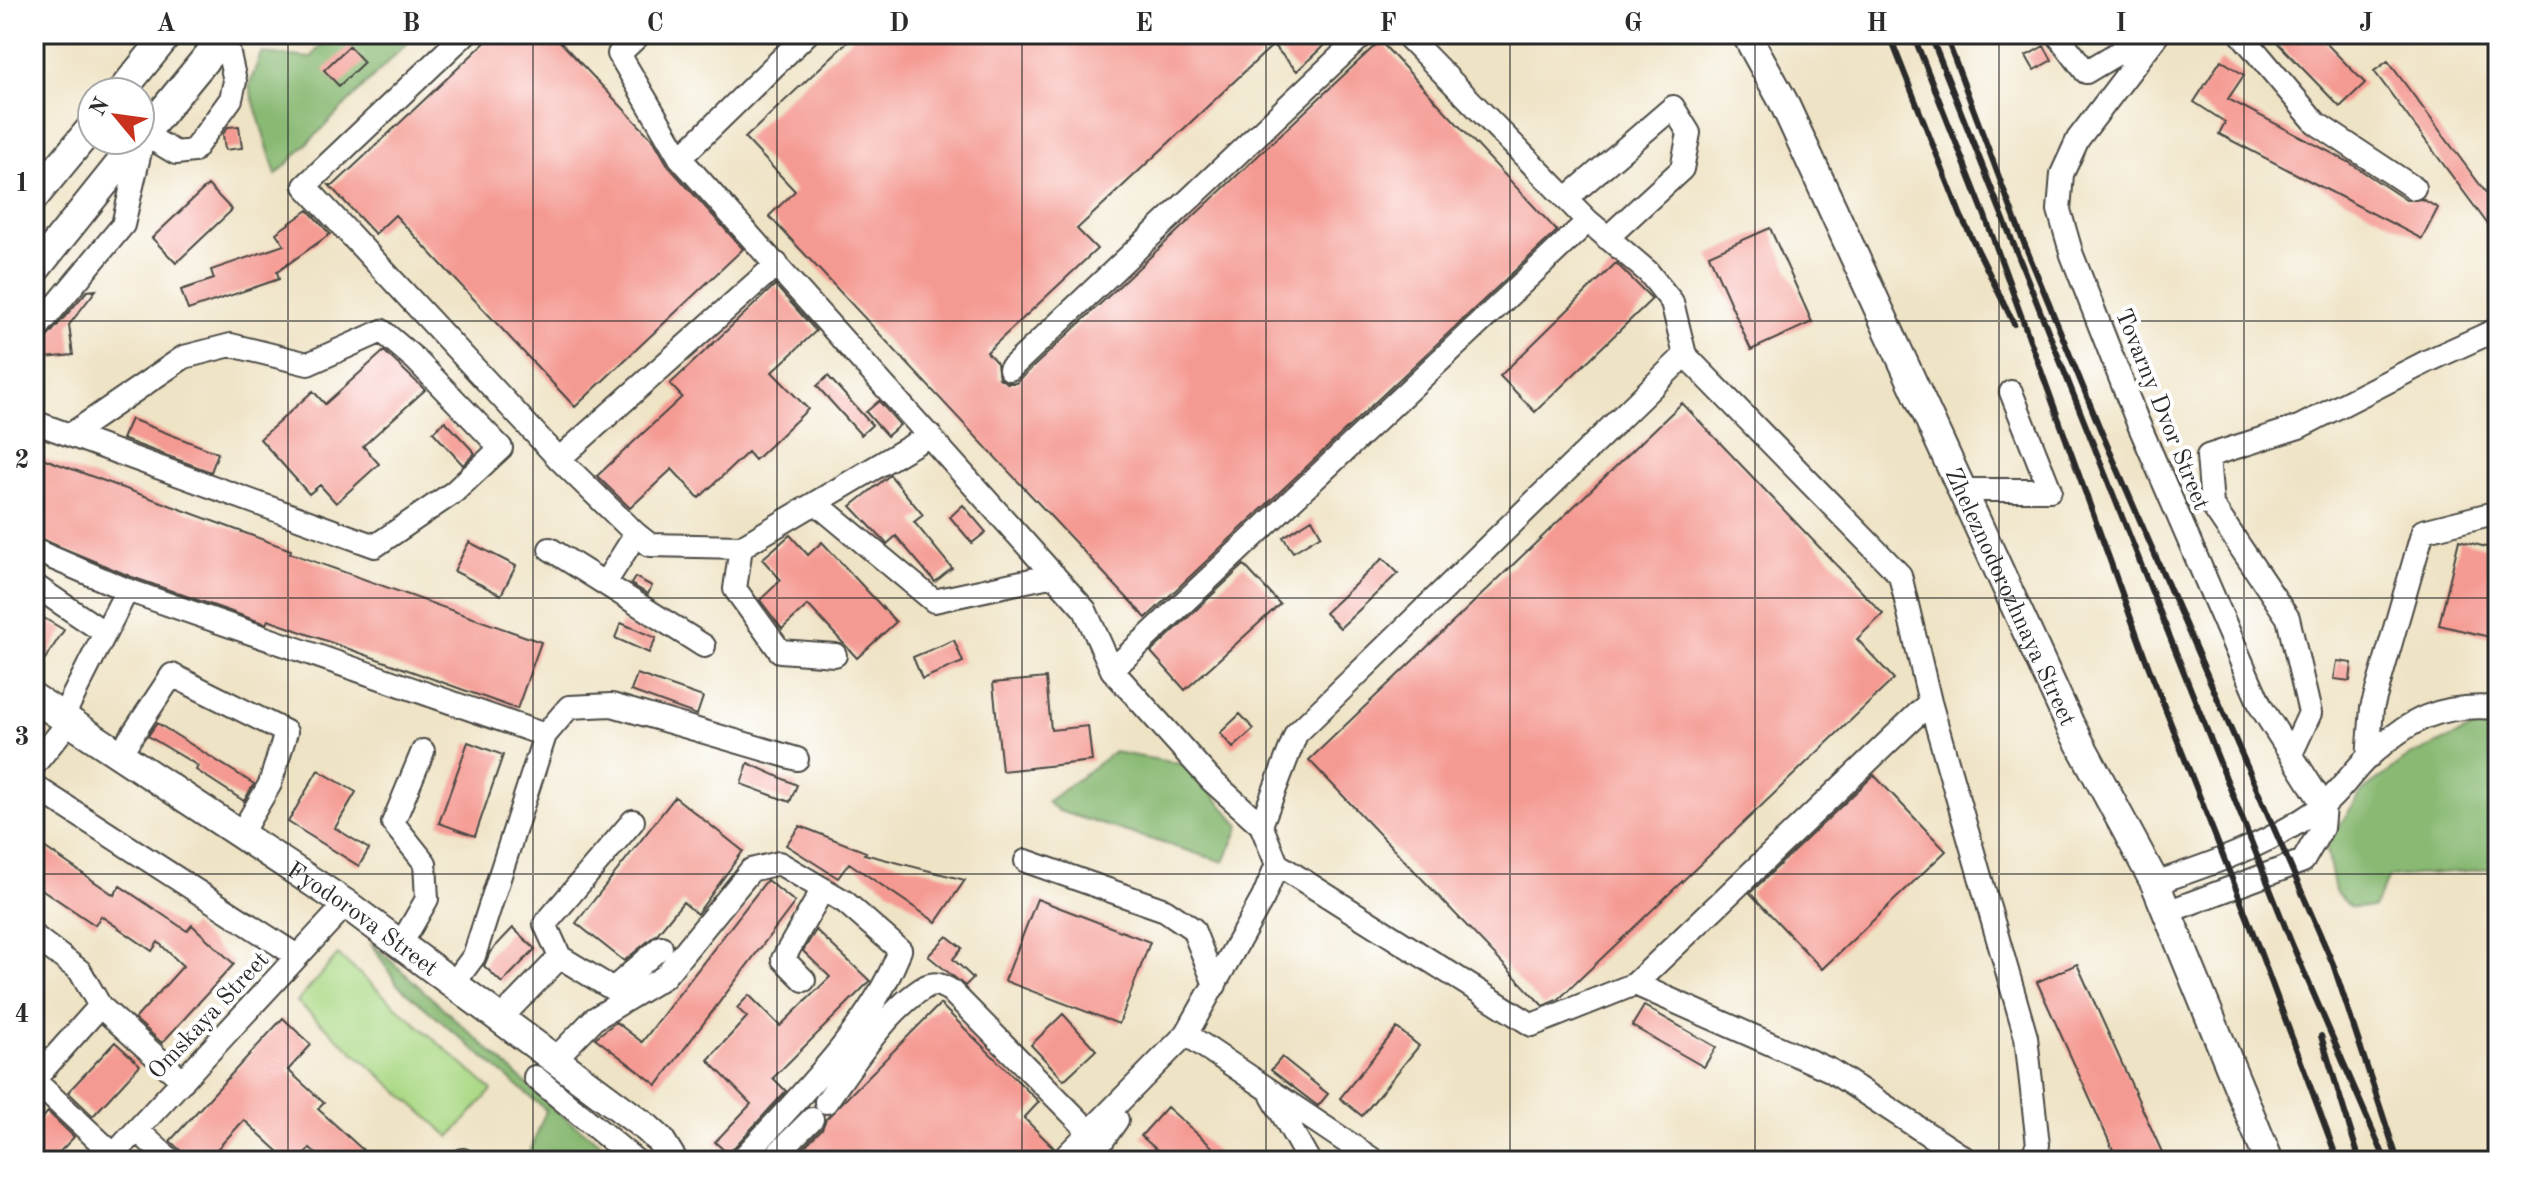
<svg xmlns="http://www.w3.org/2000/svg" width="2532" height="1195" viewBox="0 0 2532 1195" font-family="'Old Standard TT',serif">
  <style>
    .green { fill: #acd986; stroke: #6c8258; stroke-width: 2 }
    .forest { fill: #89b973; stroke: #5a724f; stroke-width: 2 }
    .building { fill: #f49a92 }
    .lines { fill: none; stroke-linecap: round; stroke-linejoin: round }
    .minor-casing { stroke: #484742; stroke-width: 26 }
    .major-casing { stroke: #484742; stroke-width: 32 }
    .minor { stroke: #fff; stroke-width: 22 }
    .major { stroke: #fff; stroke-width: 28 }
    .rail { stroke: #2b2b2b; stroke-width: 6 }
    .grid { fill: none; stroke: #2b2b2b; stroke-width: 2; stroke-opacity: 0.55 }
    .labels { text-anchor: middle; stroke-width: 8; stroke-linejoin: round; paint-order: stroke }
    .street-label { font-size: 24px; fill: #2b2b2b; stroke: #fff }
    .neatline { fill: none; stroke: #2b2b2b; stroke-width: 3 }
    .grid-label { font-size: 26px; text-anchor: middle; font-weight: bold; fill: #2b2b2b }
  </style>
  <rect width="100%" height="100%" fill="#fff"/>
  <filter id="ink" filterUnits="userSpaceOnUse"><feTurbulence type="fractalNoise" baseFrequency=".0125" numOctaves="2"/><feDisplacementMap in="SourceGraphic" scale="16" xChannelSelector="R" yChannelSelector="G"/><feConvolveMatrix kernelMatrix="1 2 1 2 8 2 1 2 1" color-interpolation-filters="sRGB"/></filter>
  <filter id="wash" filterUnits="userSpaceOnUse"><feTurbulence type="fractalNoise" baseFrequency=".006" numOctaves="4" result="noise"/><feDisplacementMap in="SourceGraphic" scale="32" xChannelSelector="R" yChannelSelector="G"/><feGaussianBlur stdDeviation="1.8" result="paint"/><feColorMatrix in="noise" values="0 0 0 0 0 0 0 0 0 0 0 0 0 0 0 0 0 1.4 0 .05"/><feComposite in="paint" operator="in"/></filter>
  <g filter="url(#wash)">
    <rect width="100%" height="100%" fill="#efe3c5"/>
    <path class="green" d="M 338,955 L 492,1090 L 450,1137 L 297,1002 Z"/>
    <path class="forest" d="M 329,34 L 416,34 L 276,175 L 249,86 L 261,53 L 311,58 Z
      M 2478,726 L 2498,729 L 2498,852 L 2492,869 L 2389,877 L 2373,908 L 2350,907 L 2335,891 L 2326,845 L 2362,792 L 2410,756 Z
      M 1114,752 L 1187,765 L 1240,826 L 1224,862 L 1059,811 L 1047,802 Z
      M 370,942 L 562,1116 L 627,1161 L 533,1161 L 528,1157 L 546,1110 L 397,984 Z"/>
    <g id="blocks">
      <path class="building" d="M 494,34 L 553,34 L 654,141 L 669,167 L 743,249 L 575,407 L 395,215 L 375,234 L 329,185 L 334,185 Z
        M 856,34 L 1336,34 L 1297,71 L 1273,45 L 1077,229 L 1097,249 L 987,352 L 997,363 L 999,378 L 1007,383 L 1016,383 L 1380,41 L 1557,231 L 1146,618 L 769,216 L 795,191 L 745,138 Z
        M 2269,34 L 2317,34 L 2365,83 L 2340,107 Z
        M 349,46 L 364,62 L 339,86 L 324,70 Z
        M 2044,46 L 2052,60 L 2034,70 L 2026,56 Z
        M 2221,60 L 2244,75 L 2228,99 L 2347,161 L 2406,200 L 2422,199 L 2438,208 L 2422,239 L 2219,134 L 2225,122 L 2194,102 Z
        M 2388,61 L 2498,209 L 2498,238 L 2374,71 Z
        M 239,126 L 242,148 L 225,150 L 223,134 L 228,127 Z
        M 208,185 L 232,210 L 176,263 L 152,238 Z
        M 308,210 L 330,234 L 277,272 L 279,279 L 188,310 L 181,290 L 214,279 L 211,270 L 284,245 L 276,233 Z
        M 1770,228 L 1812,322 L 1751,350 L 1709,255 Z
        M 1616,263 L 1652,299 L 1535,412 L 1500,376 Z
        M 775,285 L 816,331 L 772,372 L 808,409 L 755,460 L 748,452 L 699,498 L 672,469 L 630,508 L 597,476 L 682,397 L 670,384 Z
        M 96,290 L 69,325 L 73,355 L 45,358 L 43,342 L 87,291 Z
        M 384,351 L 425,390 L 363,446 L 379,464 L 336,503 L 320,485 L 309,494 L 260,439 L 313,391 L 325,404 Z
        M 828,376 L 872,425 L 861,435 L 817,386 Z
        M 879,401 L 900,425 L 887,436 L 866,412 Z
        M 1682,403 L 1883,614 L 1857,639 L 1894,679 L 1559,999 L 1543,1006 L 1309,760 Z
        M 131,419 L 218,453 L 211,472 L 122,439 Z
        M 445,421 L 475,453 L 463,465 L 433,432 Z
        M 34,455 L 291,550 L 290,553 L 541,642 L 517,709 L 268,620 L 266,624 L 132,577 L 34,536 L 34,506 L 44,479 L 34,476 Z
        M 890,475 L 923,515 L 914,522 L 952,568 L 935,582 L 896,536 L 887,544 L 851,506 Z
        M 963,505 L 986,532 L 972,543 L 950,517 Z
        M 1312,519 L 1321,535 L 1293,552 L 1283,537 Z
        M 790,535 L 808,555 L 822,542 L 896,622 L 857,658 L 808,605 L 782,629 L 760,600 L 781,580 L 762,559 Z
        M 2459,540 L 2498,550 L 2498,639 L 2439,625 Z
        M 469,542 L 516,566 L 501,595 L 454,571 Z
        M 1383,558 L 1398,573 L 1340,628 L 1325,613 Z
        M 1244,565 L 1280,604 L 1185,690 L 1151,652 Z
        M 635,577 L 652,586 L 648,594 L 631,584 Z
        M 34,612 L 64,630 L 45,659 L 34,652 Z
        M 621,623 L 656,638 L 649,653 L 615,638 Z
        M 954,640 L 963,662 L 922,679 L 913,657 Z
        M 2337,661 L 2352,663 L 2350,681 L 2334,679 Z
        M 637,674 L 703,697 L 697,715 L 631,691 Z
        M 1046,678 L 1051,730 L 1088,726 L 1092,761 L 1002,771 L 993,683 Z
        M 1240,714 L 1254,729 L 1233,748 L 1220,733 Z
        M 157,723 L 254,784 L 244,801 L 196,770 L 198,766 L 148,736 Z
        M 468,742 L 503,755 L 475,836 L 439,823 Z
        M 748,763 L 797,785 L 790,802 L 741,784 Z
        M 318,770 L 356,792 L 335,828 L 369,849 L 359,866 L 288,822 Z
        M 1874,775 L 1946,851 L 1822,969 L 1750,893 Z
        M 675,797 L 743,851 L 697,914 L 683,902 L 658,933 L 624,961 L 576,923 Z
        M 800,826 L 866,852 L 864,854 L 965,880 L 936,922 L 849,863 L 838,878 L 786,845 Z
        M 34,840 L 114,895 L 120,886 L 187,931 L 192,925 L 234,964 L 162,1043 L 135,1019 L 183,966 L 158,942 L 152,951 L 101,916 L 95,925 L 34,884 Z
        M 767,880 L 795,902 L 657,1085 L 595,1038 L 616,1022 L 642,1042 Z
        M 1037,899 L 1150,942 L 1119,1024 L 1005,981 Z
        M 513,928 L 535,949 L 502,983 L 484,966 L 490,952 Z
        M 816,930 L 870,981 L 773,1078 L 786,1091 L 728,1154 L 715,1142 L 751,1104 L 708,1060 L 747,1017 L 737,1008 L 749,995 L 780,1026 L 830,977 L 803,951 Z
        M 947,936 L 962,948 L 953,959 L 973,978 L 965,986 L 928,956 Z
        M 2077,964 L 2166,1161 L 2118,1161 L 2037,982 Z
        M 940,1004 L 1039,1102 L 1024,1118 L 1054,1148 L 1047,1161 L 814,1161 L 802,1149 L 822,1129 L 826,1119 Z
        M 1644,1006 L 1716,1047 L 1704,1067 L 1632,1026 Z
        M 1063,1014 L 1096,1050 L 1064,1080 L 1031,1045 Z
        M 283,1018 L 311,1045 L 288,1070 L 324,1103 L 318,1109 L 375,1161 L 324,1161 L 310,1148 L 299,1161 L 271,1161 L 279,1152 L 244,1120 L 206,1161 L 185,1161 L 181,1151 L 170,1141 Z
        M 1397,1028 L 1419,1046 L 1362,1116 L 1340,1098 Z
        M 115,1042 L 140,1065 L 93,1116 L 68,1092 Z
        M 1282,1057 L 1328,1094 L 1318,1106 L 1271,1070 Z
        M 1167,1107 L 1228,1161 L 1170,1161 L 1141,1136 Z
        M 48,1112 L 74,1137 L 51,1161 L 34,1161 L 34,1127 Z"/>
    </g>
  </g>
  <g filter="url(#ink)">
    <use href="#blocks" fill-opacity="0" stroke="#484742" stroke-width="2"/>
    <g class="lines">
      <defs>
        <path id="minor" d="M 465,34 L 305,186 L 559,459 L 636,534 L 650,545 L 741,547 L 930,435
          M 640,34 L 619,54 L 680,158 L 1085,610 L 1112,670 L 1211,780 L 1261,825
          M 1405,34 L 1588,221 L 1648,272 L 1672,302 L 1685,355
          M 2057,34 L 2086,72 L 2133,44 L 2139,34
          M 2158,34 L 2078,139 L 2062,174 L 2059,210 L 2072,255 L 2136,418 L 2261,707 L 2324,806
          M 2241,34 L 2316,123 L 2414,188
          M 680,158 L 807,34
          M 1566,199 L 1673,107 L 1689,133 L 1682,169 L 1607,238
          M 34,332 L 123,225 L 144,134 L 176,153 L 193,151 L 231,99 L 235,81 L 225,36
          M 1010,369 L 1364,34
          M 34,422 L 375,546 L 454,492 L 501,448 L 415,359 L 382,331 L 308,364 L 231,345 L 184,357 L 70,435
          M 559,459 L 777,264
          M 1962,490 L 2050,490 L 2011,392
          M 816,503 L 934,601 L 1054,575
          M 741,547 L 735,589 L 780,651 L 835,655
          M 550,549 L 704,646
          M 34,550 L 127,590 L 545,735 L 569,707 L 612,705 L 797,759
          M 605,583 L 636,534
          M 34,585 L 105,633
          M 1112,670 L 1588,221
          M 1930,702 L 1635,984 L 1830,1070 L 1969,1161
          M 62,718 L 127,590
          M 2291,754 L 2310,713 L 2288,618 L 2212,505 L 2208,456 L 2299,427 L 2428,361 L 2498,329
          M 119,755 L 172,675 L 286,732 L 270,784 L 240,835
          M 2368,758 L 2372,708 L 2423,531 L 2498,512
          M 34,765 L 69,722
          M 34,786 L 297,956
          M 1026,861 L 1165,910 L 1193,929 L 1215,985
          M 1277,864 L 1532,1025 L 1635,984
          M 2155,883 C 2212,864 2273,843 2321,807 C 2339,794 2351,773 2367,758 C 2410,719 2440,703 2498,708
          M 2167,912 L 2303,861 L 2322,828 L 2324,806
          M 34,936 L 80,971 L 100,1006 L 183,1081
          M 401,944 L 427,899 L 425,863 L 393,823 L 423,751
          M 560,957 L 613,989 L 661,947
          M 804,980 L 783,959 L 823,889
          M 454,983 L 474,956 L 545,735
          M 501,1018 L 560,957 L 545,924 L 633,821
          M 1186,1034 L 1375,1161
          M 555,1059 L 594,1019 L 664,977 L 751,870 L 779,863 L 845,902 L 900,950 C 873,1025 794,1102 740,1161
          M 535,1077 L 636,1161
          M 34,1080 L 114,1155
          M 34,1080 L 100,1006
          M 1272,1096 L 1309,1161
          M 826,1102 C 851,1067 889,1007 927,986 C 936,982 942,986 950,990 L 1090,1132
          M 137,1130 L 171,1161
          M 779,1152 L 812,1119
          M 108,1161 L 346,904
          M 462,1161 L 463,1160
          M 1061,1161 L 1187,1033 L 1263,898 L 1277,864 L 1261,825 L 1296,734 L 1685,355 L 1900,575 L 1930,702 L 2026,1037 L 2038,1145 L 2029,1161
          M 1088,1161 L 1117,1120"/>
        <g id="major">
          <path id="s1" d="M 1746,34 L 1783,101 L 2070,725 L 2155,883 L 2269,1161"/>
          <path d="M 121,92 L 168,34"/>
          <path d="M 140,139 L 226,34"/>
          <path d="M 34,197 L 92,127"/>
          <path d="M 34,271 L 139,140"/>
          <path id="s2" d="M 34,698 L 346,904 L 647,1128 L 660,1140 L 673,1161"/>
        </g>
      </defs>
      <use href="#minor" class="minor-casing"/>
      <use href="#major" class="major-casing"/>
      <use href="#minor" class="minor"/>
      <use href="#major" class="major"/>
      <path class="rail" d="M 1889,34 L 1961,216 L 2014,324
        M 1913,34 L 1985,216 L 2149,668 L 2249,922 L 2338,1161
        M 1930,34 L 2292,944 L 2386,1161
        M 1945,34 L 2022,238 L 2101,431 L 2333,964 L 2398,1161
        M 2321,1036 L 2360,1161"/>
    </g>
  </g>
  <path class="grid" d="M 288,34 L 288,1161M 533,34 L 533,1161M 777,34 L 777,1161M 1022,34 L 1022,1161M 1266,34 L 1266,1161M 1510,34 L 1510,1161M 1755,34 L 1755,1161M 1999,34 L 1999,1161M 2244,34 L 2244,1161M 34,321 L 2498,321M 34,598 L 2498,598M 34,874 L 2498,874"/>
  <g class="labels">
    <g class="street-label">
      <text transform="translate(2163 409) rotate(68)" y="8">Tovarny Dvor Street</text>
      <text dy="8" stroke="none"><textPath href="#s1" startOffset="622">Zheleznodorozhnaya Street</textPath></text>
      <text dy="8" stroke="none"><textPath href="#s2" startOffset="396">Fyodorova Street</textPath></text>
      <text transform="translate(208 1015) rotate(-47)" y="8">Omskaya Street</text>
    </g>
  </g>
  <rect width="2532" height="1195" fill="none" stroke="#fff" stroke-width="88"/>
  <g transform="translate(116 116) rotate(299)"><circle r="38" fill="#ffffff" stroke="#aaaaaa" stroke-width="2"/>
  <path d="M0-6L14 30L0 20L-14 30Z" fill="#c8321e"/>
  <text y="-12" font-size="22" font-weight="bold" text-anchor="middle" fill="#2b2b2b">N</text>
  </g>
  <rect x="44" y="44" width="2444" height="1107" class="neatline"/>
  <g class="grid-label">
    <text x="166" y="31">A</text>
    <text x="411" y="31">B</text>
    <text x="655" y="31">C</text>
    <text x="899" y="31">D</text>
    <text x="1144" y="31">E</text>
    <text x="1388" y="31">F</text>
    <text x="1633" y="31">G</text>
    <text x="1877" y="31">H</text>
    <text x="2121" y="31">I</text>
    <text x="2366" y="31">J</text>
    <text x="22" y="191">1</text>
    <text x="22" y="468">2</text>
    <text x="22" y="745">3</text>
    <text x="22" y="1022">4</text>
  </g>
</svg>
